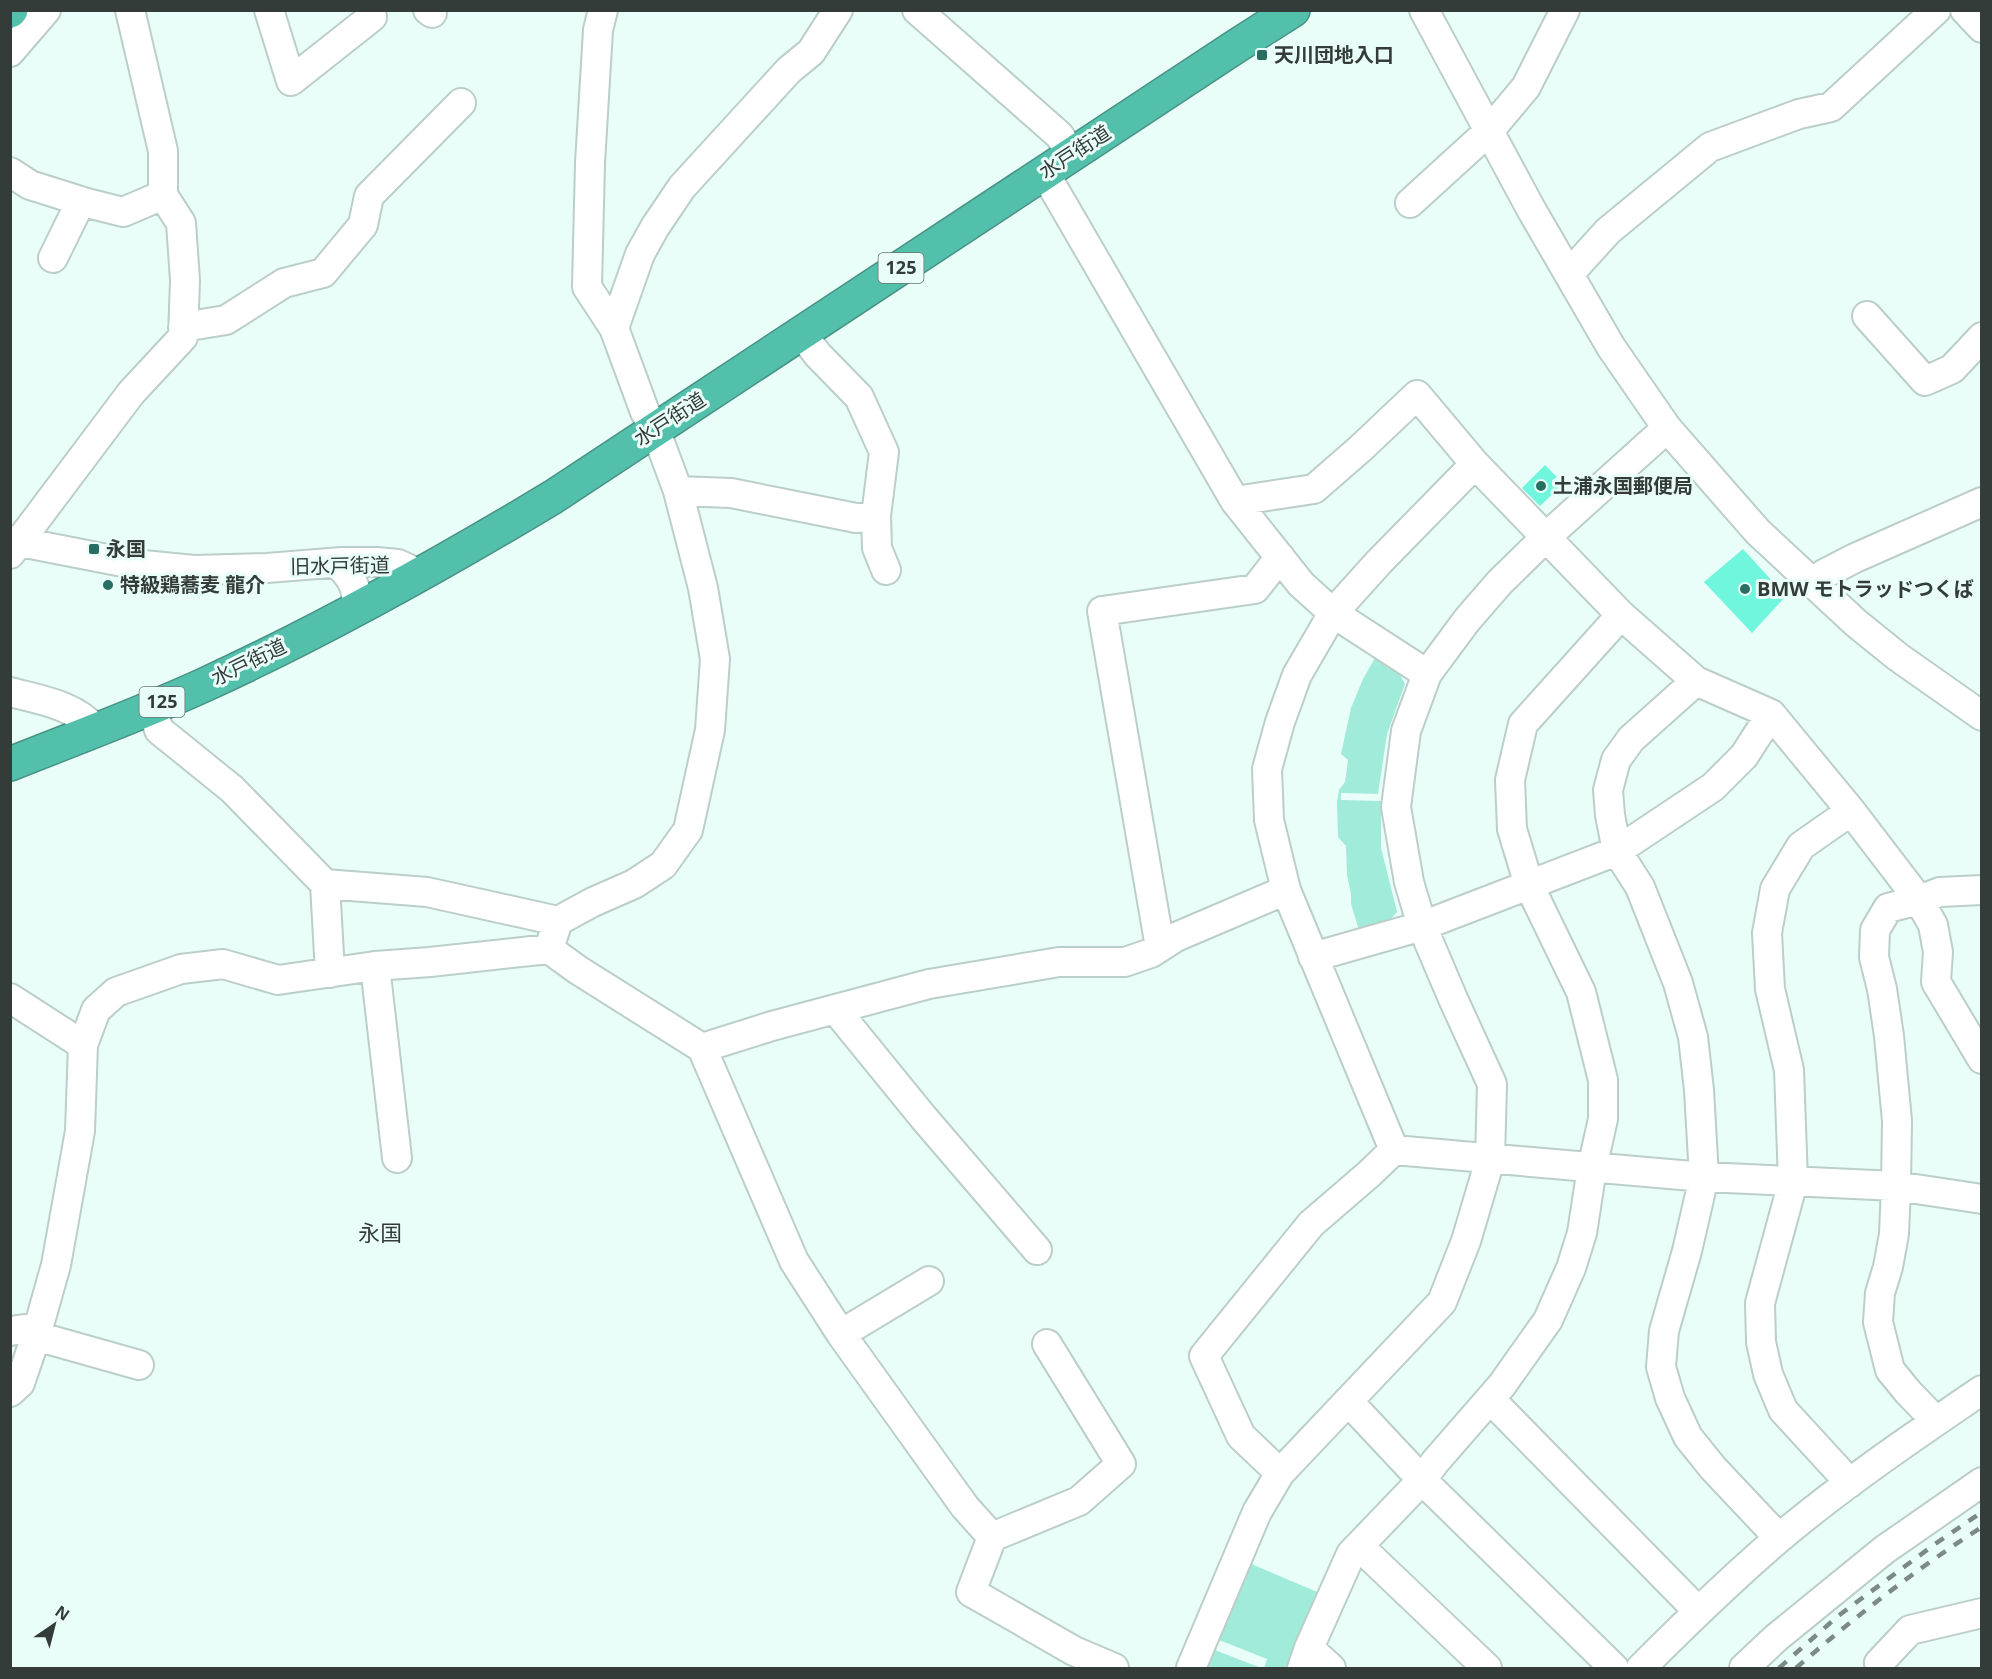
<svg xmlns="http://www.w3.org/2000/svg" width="1992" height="1679" viewBox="0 0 1992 1679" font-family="'Open Sans','Noto Sans JP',sans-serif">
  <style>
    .green { fill: #a1ebdb }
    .building { fill: #70f6dd }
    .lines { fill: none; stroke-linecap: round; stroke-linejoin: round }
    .minor-casing { stroke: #bbcec9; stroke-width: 32 }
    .highway-casing { stroke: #489284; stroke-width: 36 }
    .minor { stroke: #fff; stroke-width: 28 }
    .highway { stroke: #53c0ac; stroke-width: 33 }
    .rail { stroke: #7c8986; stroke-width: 4.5; stroke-dasharray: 10 10; stroke-linecap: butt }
    .poi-dot { fill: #296e62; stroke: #eafef9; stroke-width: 2 }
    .labels { text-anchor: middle; stroke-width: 6; stroke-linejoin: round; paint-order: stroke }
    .shield { fill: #eafef9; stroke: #6b7673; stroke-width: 1.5 }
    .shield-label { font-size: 18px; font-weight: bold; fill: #343c3a }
    .poi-label { font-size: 20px; font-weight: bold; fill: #343c3a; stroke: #eafef9; text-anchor: start }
    .street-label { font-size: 20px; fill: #343c3a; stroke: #eafef9 }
    .quarter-label { font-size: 22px; fill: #343c3a; stroke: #eafef9 }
  </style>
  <rect width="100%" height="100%" fill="#eafef9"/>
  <path class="green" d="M 1375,658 L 1399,673 L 1405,684 L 1387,734 L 1378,794 L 1341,793 L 1341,800 L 1381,801 L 1381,848 L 1397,912 L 1390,920 L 1359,930 L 1351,904 L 1351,894 L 1347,875 L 1346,846 L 1338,837 L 1337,802 L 1339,790 L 1345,782 L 1348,760 L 1341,754 L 1351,708 L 1363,679 Z
    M 1249,1563 L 1322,1594 L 1294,1668 L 1264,1668 L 1267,1659 L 1219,1640 Z
    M 1215,1650 L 1261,1668 L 1208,1668 Z"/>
  <path class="building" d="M 1545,465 L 1557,477 L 1552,481 L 1559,488 L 1540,506 L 1522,488 Z
    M 1743,549 L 1786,596 L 1752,633 L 1704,582 Z"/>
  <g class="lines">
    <defs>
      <path id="minor" d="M 269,10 L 291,81 L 372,17 L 370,10
        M 428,10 L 432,13
        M 917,10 L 1059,135 L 1072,154
        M 1424,10 L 1531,209 L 1611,347 L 1667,428 L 1758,532 L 1856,623 L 1898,657 L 1982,716
        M 1965,10 L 1982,28
        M 10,52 L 46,10
        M 10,172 L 30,185 L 87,203 L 123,212 L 163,195
        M 1044,172 L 1235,501 L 1301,584 L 1333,613 L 1427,674
        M 1410,203 L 1490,130 L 1526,87 L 1565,10
        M 53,258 L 81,201
        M 1569,274 L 1608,231 L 1710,147 L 1799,114 L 1831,107 L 1936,10
        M 1867,316 L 1925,381 L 1952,369 L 1982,337
        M 183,327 L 226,320 L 284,283 L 323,273 L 363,225 L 369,196 L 461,103
        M 614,328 L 640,254 L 655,227 L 682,187 L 789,70 L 811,52 L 838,10
        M 801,333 L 818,355 L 859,397 L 884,452 L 876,516 L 877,548 L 886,570
        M 678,491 L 731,493 L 856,518 L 876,516
        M 1235,501 L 1314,489 L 1361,448 L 1417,395 L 1475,464 L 1621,615 L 1696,681 L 1771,714 L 1851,811 L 1919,900 L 1940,892 L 1982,890
        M 10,540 L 133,564 L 194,570 L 267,568 L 342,562 L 377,562 L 398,564 L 409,569 L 418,576
        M 10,554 L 131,393 L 183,337 L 185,280 L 181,223 L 163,195 L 163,151 L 130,10
        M 336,563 C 351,575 360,590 355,608
        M 1814,582 L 1824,574 L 1855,558 L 1982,502
        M 1696,681 L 1631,739 L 1616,760 L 1608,790 L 1610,815 L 1617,851 L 1640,887 L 1678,983 L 1693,1037 L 1699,1090 L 1704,1177 L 1687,1251 L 1664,1331 L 1661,1367 L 1670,1398 L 1688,1437 L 1713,1468 L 1779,1538
        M 10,692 C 41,700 75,705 96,730
        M 152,707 L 159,730 L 232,789 L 325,884 L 427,892 L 558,921 L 593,902 L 634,884 L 663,865 L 688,830 L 710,730 L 715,659 L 703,588 L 678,491 L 655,429 L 645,412 L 614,328 L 587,287 L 590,163 L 598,30 L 603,10
        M 325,884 L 330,973
        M 1160,947 L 1102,611 L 1255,589 L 1280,557
        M 549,949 L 578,970 L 702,1048 L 772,1026 L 929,984 L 1059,962 L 1125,962 L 1151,953 L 1176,937 L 1286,890
        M 1313,957 L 1422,926 L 1617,851 L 1713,787 L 1744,756 L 1771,714
        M 375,966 L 397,1158
        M 10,998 L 83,1045
        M 835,1009 L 923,1117 L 1037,1250
        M 702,1048 L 794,1261 L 841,1334 L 965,1507 L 992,1537 L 971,1592 L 1074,1651 L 1114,1668
        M 1394,1150 L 1286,890 L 1269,820 L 1267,769 L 1280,722 L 1297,675 L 1333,613 L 1379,562 L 1475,464
        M 10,1331 L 39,1327
        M 841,1334 L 929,1281
        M 36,1336 L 139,1365
        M 10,1392 L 20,1383 L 36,1336 L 56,1265 L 80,1131 L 83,1045 L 96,1010 L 116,992 L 181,969 L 223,964 L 278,980 L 375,966 L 430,962 L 549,949 L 558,921
        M 1490,1399 L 1698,1611
        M 1348,1401 L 1422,1480 L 1614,1668
        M 1936,1421 L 1908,1392 L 1890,1370 L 1878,1322 L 1880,1293 L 1888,1267 L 1894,1234 L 1896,1186 L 1897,1121 L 1889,1036 L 1882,989 L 1874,957 L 1875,930 L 1888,908 L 1919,900 L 1933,925 L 1938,952 L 1936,982 L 1982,1059
        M 1280,1473 L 1241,1436 L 1204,1356 L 1311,1224 L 1369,1174 L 1394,1150 L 1704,1177 L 1896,1186 L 1982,1199
        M 1850,1483 L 1783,1410 L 1768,1374 L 1761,1342 L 1760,1303 L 1793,1182 L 1789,1070 L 1770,989 L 1767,933 L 1775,889 L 1801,846 L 1851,811
        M 992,1537 L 1079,1501 L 1121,1464 L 1047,1344
        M 1359,1546 L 1487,1668
        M 1309,1648 L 1331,1668
        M 1191,1668 L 1257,1512 L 1280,1473 L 1442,1302 L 1466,1241 L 1490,1160 L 1492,1084 L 1454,1001 L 1422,926 L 1409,882 L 1396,807 L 1406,731 L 1427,674 L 1467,620 L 1500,582 L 1545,538 L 1667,428
        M 1302,1668 L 1309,1648 L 1351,1554 L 1422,1480 L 1435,1462 L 1502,1385 L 1548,1320 L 1571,1268 L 1582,1233 L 1592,1168 L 1603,1119 L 1603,1080 L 1581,992 L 1529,885 L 1512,829 L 1510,780 L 1523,724 L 1621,615
        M 1641,1668 C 1685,1624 1730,1580 1778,1539 C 1842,1485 1913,1437 1982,1390
        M 1744,1668 L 1776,1638 L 1884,1550 L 1982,1482
        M 1881,1668 L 1879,1663 L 1910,1630 L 1982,1613"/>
      <path id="highway" d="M 10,11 L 11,10
        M 10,764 C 75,738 141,714 204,685 C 324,630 440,565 553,497 L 1235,47 L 1293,10"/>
    </defs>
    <use href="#minor" class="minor-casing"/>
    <use href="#highway" class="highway-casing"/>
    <use href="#minor" class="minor"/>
    <use href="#highway" class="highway"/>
    <path class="rail" d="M 1779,1668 L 1838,1616 L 1935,1544 L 1982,1512
      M 1796,1668 C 1855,1617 1916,1569 1982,1527"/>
  </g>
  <g class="poi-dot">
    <rect x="1256" y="49" width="12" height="12" rx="3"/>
    <circle cx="1541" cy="486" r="6"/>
    <rect x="88" y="543" width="12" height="12" rx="3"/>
    <circle cx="108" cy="585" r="6"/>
    <circle cx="1745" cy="589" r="6"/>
  </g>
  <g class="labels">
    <g class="shield">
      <rect x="878.5" y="253" width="45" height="30" rx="4.5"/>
      <rect x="139.5" y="687" width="45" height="30" rx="4.5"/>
    </g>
    <g class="shield-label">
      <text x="901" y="274">125</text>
      <text x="162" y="708">125</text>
    </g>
    <g class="poi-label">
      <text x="1274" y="62">天川団地入口</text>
      <text x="1553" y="493">土浦永国郵便局</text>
      <text x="106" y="556">永国</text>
      <text x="120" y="592">特級鶏蕎麦 龍介</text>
      <text x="1757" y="596">BMW モトラッドつくば</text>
    </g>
    <g class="street-label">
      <text transform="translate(1075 152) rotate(-33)" y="7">水戸街道</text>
      <text transform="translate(670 419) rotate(-33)" y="7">水戸街道</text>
      <text transform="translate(340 566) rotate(-1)" y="7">旧水戸街道</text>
      <text transform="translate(249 662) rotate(-26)" y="7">水戸街道</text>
    </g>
    <g class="quarter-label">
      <text x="380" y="1241">永国</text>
    </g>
  </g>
  <rect width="1992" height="1679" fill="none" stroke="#343c3a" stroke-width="24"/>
  <g transform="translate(54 1625) rotate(35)" stroke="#eafef9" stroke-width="4.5" paint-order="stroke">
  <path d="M0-4.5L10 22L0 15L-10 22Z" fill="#343c3a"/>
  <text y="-9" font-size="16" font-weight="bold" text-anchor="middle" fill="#343c3a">N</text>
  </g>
</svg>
